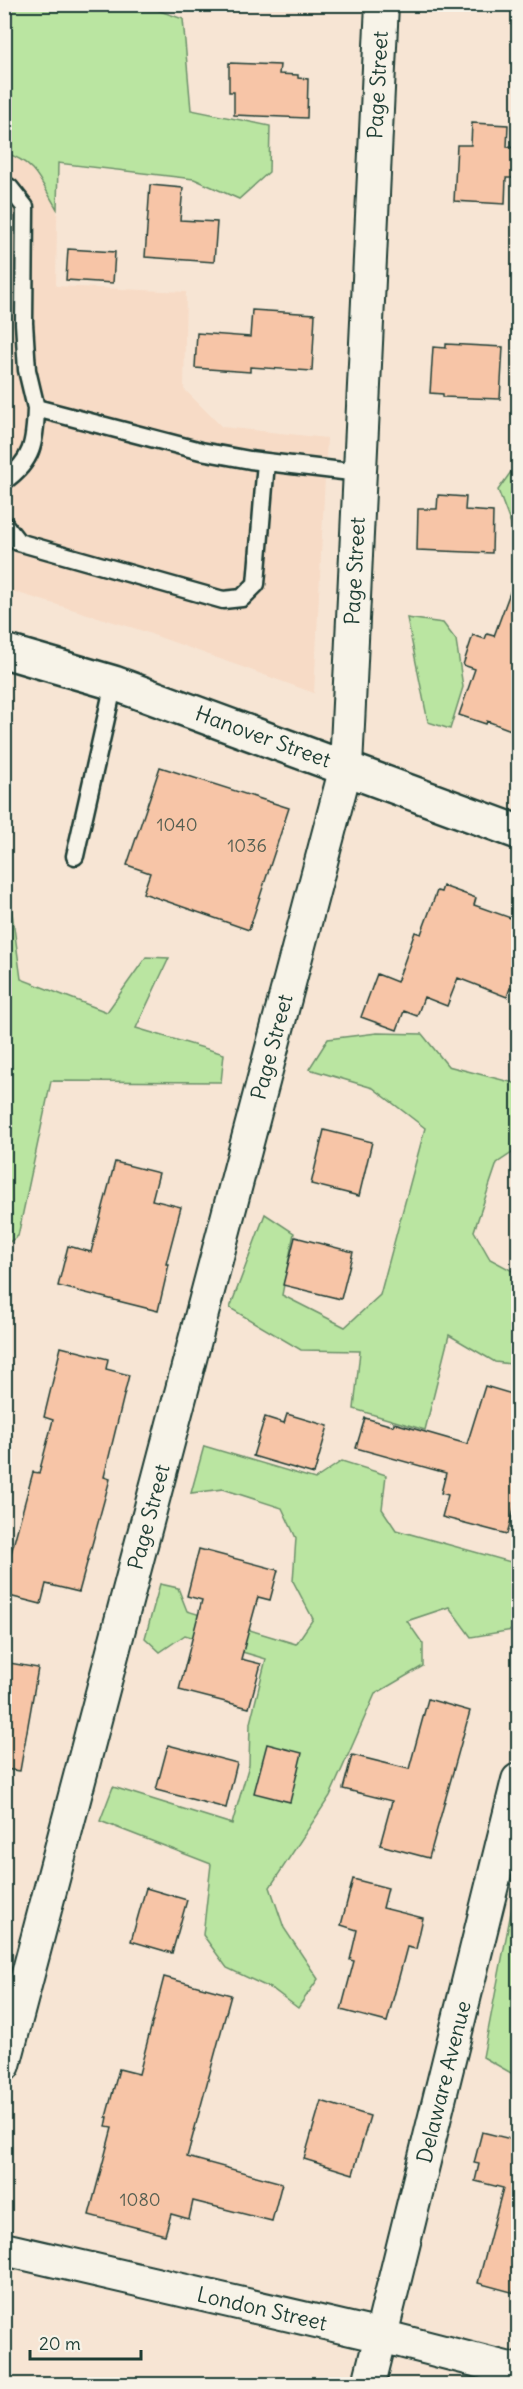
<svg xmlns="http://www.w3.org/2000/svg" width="523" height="2389" viewBox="0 0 523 2389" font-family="Delius,sans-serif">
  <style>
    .built { fill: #f7dbc6 }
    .green { fill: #bae5a1; stroke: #6c916a; stroke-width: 1.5 }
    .building { fill: #f7c5a7; stroke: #1f3d34; stroke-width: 1.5 }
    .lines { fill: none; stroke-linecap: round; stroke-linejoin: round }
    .lane-casing { stroke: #1f3d34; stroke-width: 21 }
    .street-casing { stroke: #1f3d34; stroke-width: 36 }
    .secondary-casing { stroke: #1f3d34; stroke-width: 38 }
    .lane { stroke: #f7f3e8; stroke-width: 16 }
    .street { stroke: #f7f3e8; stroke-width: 32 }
    .secondary { stroke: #f7f3e8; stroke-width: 33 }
    .labels { text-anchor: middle; stroke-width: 4.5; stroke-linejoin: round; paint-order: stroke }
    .number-label { font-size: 18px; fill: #555f51 }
    .street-label { font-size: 21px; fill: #1f3d34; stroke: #f7f3e8 }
  </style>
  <rect width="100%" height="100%" fill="#f7e5d4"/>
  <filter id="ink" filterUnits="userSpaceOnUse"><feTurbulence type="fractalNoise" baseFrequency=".0167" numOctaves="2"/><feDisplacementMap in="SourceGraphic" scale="12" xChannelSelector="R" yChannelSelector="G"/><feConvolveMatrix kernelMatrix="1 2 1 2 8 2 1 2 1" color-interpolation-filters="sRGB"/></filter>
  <g filter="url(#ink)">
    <path class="built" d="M 5,119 L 58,163 L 56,286 L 186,292 L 184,389 L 222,427 L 327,438 L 314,693 L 137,629 L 5,589 Z"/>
    <path class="green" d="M 4,5 L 77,5 L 157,10 L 183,19 L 191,110 L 270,126 L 269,172 L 239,199 L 194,179 L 58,163 L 57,209 C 41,183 36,162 5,153 Z
      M 518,462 L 518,531 L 513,530 L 498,490 Z
      M 407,618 L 443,623 L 456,640 L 463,687 L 450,729 L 428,722 Z
      M 4,853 L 21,979 L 107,1012 L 146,957 L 169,958 L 136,1028 L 224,1054 L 221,1082 L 51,1081 L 18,1236 L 5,1245 Z
      M 377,1033 L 422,1034 L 448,1066 L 518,1084 L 518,1149 L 497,1163 L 474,1231 L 490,1259 L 518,1274 L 518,1365 L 495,1362 L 449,1335 L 425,1430 L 354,1409 L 360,1351 L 301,1350 L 230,1308 L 265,1214 L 294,1233 L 282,1295 L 345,1327 L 380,1295 L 425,1128 L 373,1088 L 309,1069 L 328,1039 Z
      M 204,1446 L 315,1479 L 342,1461 L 386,1475 L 382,1509 L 396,1530 L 518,1564 L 518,1629 L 471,1637 L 449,1607 L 407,1621 L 423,1644 L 423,1666 L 375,1694 L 330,1796 L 270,1887 L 284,1928 L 318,1979 L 298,2008 L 274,1990 L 227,1968 L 203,1935 L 211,1864 L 100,1821 L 113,1787 L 232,1824 L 249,1765 L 250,1723 L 266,1659 L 185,1635 L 160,1652 L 145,1638 L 160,1584 L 178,1588 L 187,1611 L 296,1644 L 313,1619 L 293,1581 L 296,1538 L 282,1508 L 223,1489 L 191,1493 Z
      M 518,1876 L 518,2077 L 483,2057 Z"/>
    <path class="building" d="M 229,63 L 280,65 L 279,74 L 298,75 L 298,78 L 308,79 L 307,118 L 234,115 L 234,92 L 229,92 Z
      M 472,123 L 508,125 L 507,147 L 519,148 L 519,178 L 506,178 L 505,204 L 454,201 L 457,145 L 471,145 Z
      M 150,185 L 183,188 L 180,220 L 217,222 L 214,262 L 145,257 Z
      M 68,249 L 115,252 L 113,283 L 66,280 Z
      M 252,310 L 315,314 L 312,371 L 250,367 L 250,372 L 195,368 L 197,333 L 250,337 Z
      M 446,344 L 503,347 L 500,399 L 443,397 L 443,394 L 430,393 L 433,347 L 446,348 Z
      M 438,495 L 466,497 L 465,510 L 493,512 L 492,553 L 417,550 L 418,509 L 437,509 Z
      M 515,579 L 519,580 L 519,709 L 511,730 L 487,721 L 486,724 L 459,715 L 475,669 L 463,665 L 473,635 L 485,639 L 487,634 L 494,636 Z
      M 160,767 L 289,808 L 249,930 L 143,893 L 150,873 L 127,865 Z
      M 443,886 L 476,898 L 474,905 L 519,921 L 519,991 L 510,988 L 507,997 L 458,978 L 447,1006 L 424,997 L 417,1016 L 404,1011 L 397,1030 L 361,1017 L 377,974 L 397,982 L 415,932 L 421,934 L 437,891 L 441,892 Z
      M 324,1130 L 372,1142 L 359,1196 L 311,1184 Z
      M 115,1162 L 159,1173 L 152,1200 L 181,1207 L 166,1264 L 169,1264 L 158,1311 L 58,1286 L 68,1246 L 91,1252 Z
      M 295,1237 L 353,1252 L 341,1299 L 283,1285 Z
      M 61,1347 L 108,1359 L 106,1369 L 129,1375 L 104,1477 L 110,1479 L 79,1592 L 46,1584 L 41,1604 L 5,1595 L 11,1573 L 6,1572 L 33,1472 L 39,1473 L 53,1420 L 44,1417 Z
      M 485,1386 L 519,1396 L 519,1491 L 507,1534 L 442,1517 L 448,1495 L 441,1493 L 446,1473 L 356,1448 L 365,1418 L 393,1426 L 394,1423 L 467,1444 Z
      M 287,1414 L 328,1426 L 314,1474 L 253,1456 L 265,1417 L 284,1423 Z
      M 199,1549 L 278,1570 L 270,1600 L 258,1597 L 241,1659 L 261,1664 L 249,1708 L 179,1690 L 202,1600 L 187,1596 Z
      M 4,1662 L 38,1668 L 20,1771 L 4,1769 Z
      M 428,1699 L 470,1711 L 429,1858 L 380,1845 L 392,1801 L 343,1789 L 352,1755 L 409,1769 Z
      M 267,1744 L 302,1753 L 290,1802 L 254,1793 Z
      M 168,1745 L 237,1763 L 226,1808 L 156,1790 Z
      M 353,1879 L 388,1888 L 383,1908 L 423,1918 L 416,1949 L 407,1947 L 387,2022 L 341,2010 L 354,1961 L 350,1960 L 357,1930 L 341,1925 Z
      M 146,1888 L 187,1900 L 172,1953 L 131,1941 Z
      M 164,1977 L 231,1995 L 187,2157 L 282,2183 L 272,2221 L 193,2201 L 189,2219 L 171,2214 L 165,2235 L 89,2215 L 112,2128 L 106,2127 L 108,2117 L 106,2117 L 119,2069 L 139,2074 Z
      M 321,2101 L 370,2116 L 353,2174 L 304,2159 Z
      M 482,2132 L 519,2141 L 519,2294 L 478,2283 L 503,2188 L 475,2181 L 479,2164 L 474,2163 Z"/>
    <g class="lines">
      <defs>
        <path id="lane" d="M 4,184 L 10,188 L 25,207 L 24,323 L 27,370 L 36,408
          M 4,481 C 33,461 35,442 36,408 L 201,451 L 250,460 L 359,473
          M 4,524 L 18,542 L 223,600 L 242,598 L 256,584 L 266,462
          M 75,856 L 114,683"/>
        <path id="street" d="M 4,2065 L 346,767 L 382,4
          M 4,2249 L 381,2336 L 518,2371
          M 369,2384 L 518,1780"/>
        <path id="secondary" d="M 4,651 L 114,683 L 518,832"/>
      </defs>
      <use href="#lane" class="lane-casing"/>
      <use href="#street" class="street-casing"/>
      <use href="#secondary" class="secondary-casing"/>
      <use href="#lane" class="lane"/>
      <use href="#street" class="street"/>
      <use href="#secondary" class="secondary"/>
    </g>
  </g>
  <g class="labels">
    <g class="number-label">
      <text x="177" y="831">1040</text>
      <text x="247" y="852">1036</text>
      <text x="140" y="2206">1080</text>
    </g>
    <g class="street-label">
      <text transform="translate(378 85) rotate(-87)" y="7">Page Street</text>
      <text transform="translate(355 571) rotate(-87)" y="7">Page Street</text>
      <text transform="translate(263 737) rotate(20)" y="7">Hanover Street</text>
      <text transform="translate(272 1047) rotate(-75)" y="7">Page Street</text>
      <text transform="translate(149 1517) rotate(-75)" y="7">Page Street</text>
      <text transform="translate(444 2082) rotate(-76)" y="7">Delaware Avenue</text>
      <text transform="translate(262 2309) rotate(13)" y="7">London Street</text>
    </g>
  </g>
  <rect width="523" height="2389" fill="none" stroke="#f7f3e8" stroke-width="24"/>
  <rect x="12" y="12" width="499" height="2365" fill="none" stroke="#1f3d34" stroke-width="2" filter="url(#ink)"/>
  <path d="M30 2350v9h111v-9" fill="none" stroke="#1f3d34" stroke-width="3"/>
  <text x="39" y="2350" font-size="18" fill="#1f3d34" stroke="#f7f3e8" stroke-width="4.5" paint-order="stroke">20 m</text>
</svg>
